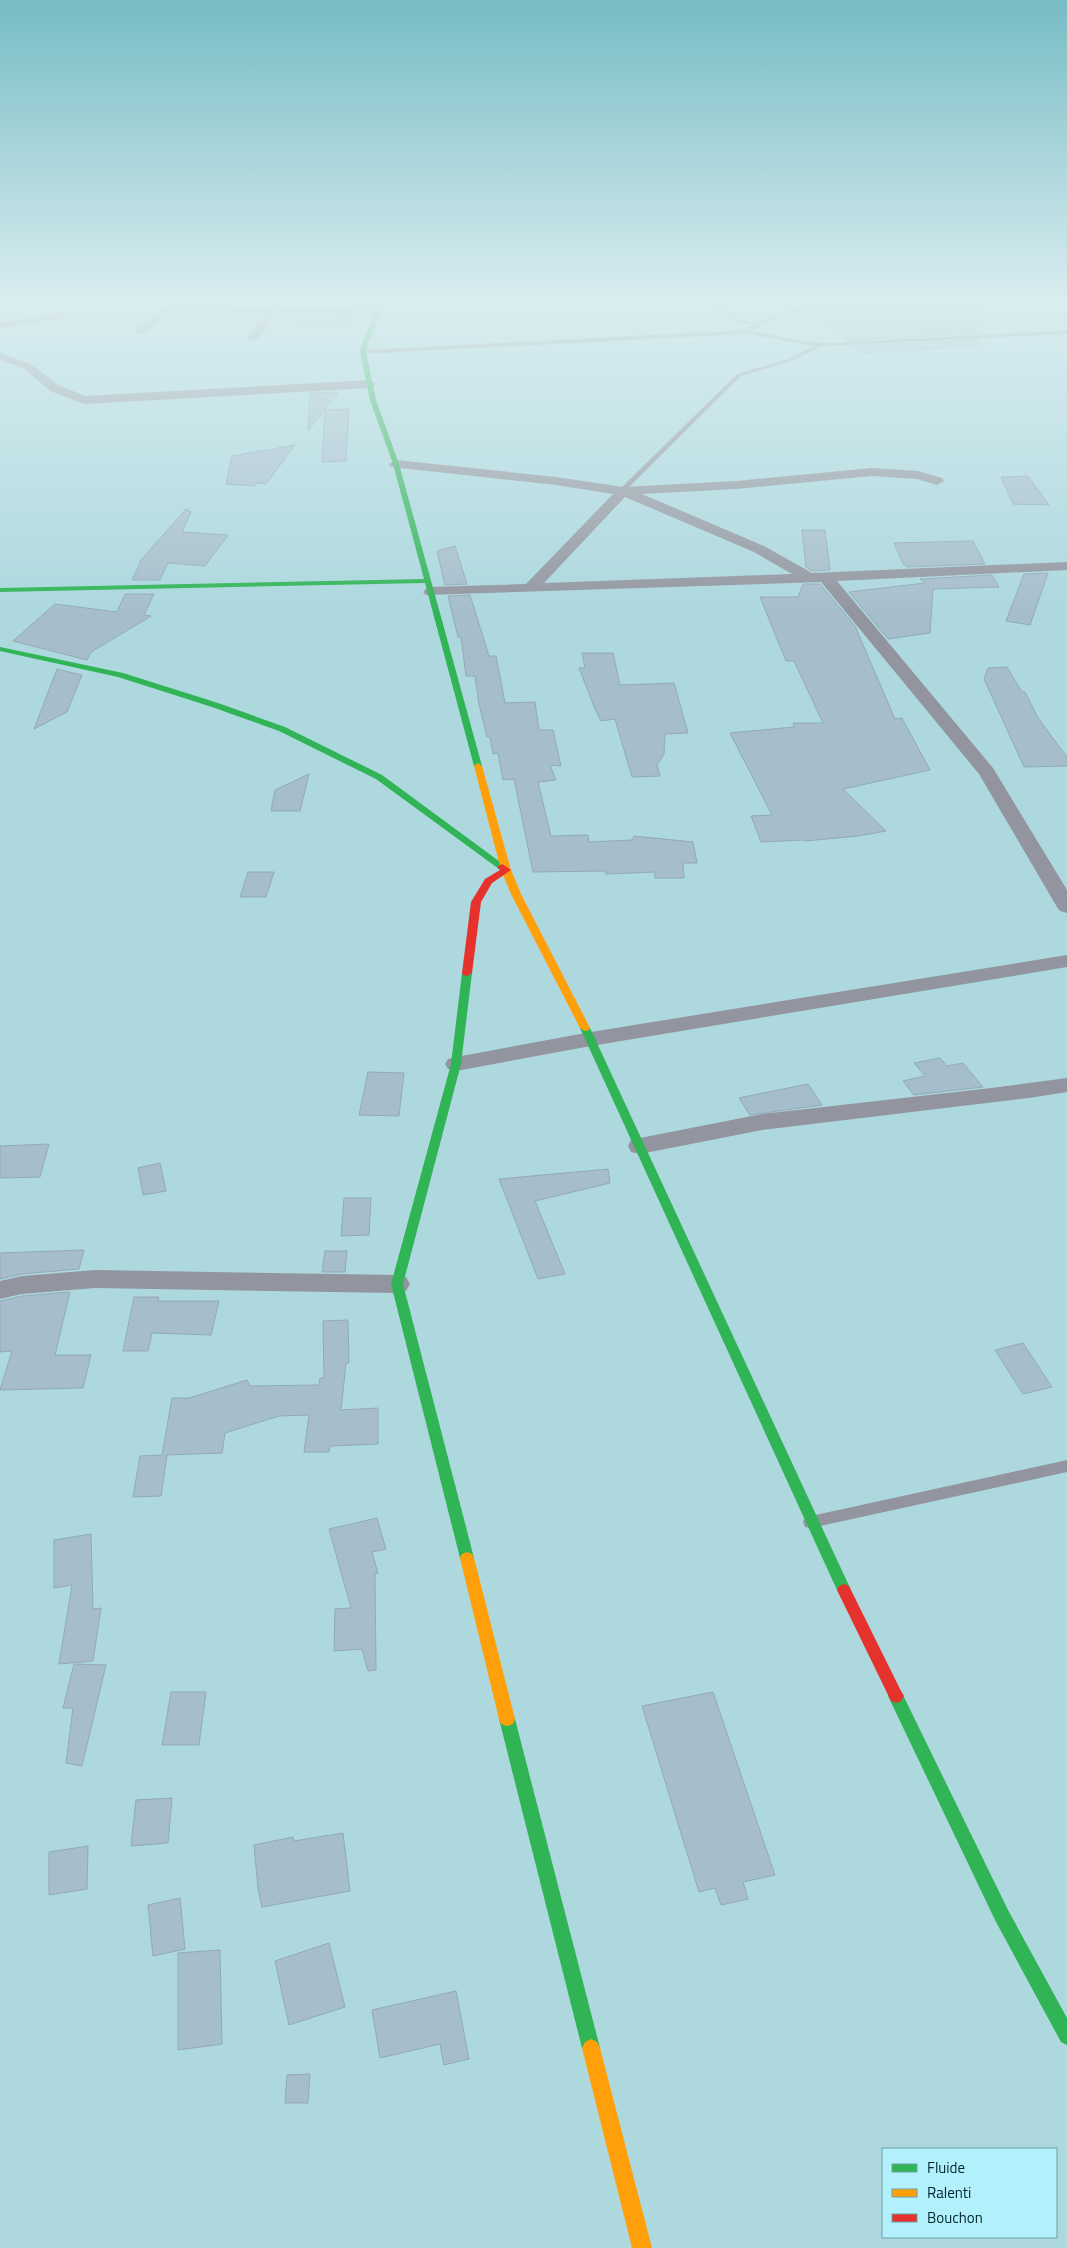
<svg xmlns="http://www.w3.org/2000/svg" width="1067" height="2248" viewBox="0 0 1067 2248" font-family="'Titillium Web',sans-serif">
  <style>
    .building { fill: #a6becb; stroke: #92aab6 }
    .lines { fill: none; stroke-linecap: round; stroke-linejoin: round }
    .lane { fill: #92959f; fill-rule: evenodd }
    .street { fill: #92959f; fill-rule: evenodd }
    .fast { fill: #30b455; fill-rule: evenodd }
    .slow { fill: #ff9f0a; fill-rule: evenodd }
    .jam { fill: #e5322d; fill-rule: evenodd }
  </style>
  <rect width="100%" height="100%" fill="#acd8de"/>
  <path class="building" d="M 333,301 L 338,301 L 359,304 L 357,308 L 322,307 Z
    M 806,301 L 887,301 L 811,305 Z
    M 964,301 L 979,301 L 980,333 L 847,341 L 818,313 Z
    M 303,317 L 353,318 L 350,325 L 291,323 Z
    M 980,340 L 980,346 L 860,353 L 853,346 Z
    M 338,392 L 308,431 L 310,393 Z
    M 349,409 L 346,461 L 322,462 L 325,410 Z
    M 295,445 L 266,484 L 256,483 L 254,486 L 226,484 L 232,456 Z
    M 1028,476 L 1049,505 L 1013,504 L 1001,477 Z
    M 186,509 L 191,512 L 182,532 L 228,535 L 205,566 L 168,563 L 160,580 L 132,580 L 141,561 L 140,561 Z
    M 802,530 L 825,530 L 830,570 L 812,571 L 806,567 Z
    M 973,541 L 985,564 L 907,567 L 903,564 L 894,543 Z
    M 455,546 L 467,584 L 445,585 L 437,551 Z
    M 1048,573 L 1030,625 L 1006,621 L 1024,574 Z
    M 992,575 L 999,587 L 933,589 L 930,633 L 888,639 L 849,592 L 925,583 L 920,579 Z
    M 803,584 L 820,584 L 855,626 L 895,719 L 902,718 L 930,770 L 843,789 L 886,831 L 858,836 L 805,841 L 804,840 L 761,842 L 751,816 L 772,815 L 730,733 L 794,727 L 793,723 L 823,723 L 794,661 L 786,661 L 760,597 L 798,597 Z
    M 125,594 L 154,594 L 144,615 L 151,616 L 91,652 L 87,660 L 13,641 L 55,604 L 117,612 Z
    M 470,595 L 489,656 L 496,656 L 505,703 L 535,702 L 539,730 L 553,730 L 561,766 L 550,765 L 556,780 L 538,782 L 551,836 L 588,835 L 589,842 L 632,840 L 634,836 L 693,842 L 697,863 L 683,863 L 684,878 L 655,878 L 655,872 L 606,874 L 605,871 L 533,872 L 514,779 L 503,780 L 498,753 L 493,754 L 490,737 L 487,737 L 479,704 L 475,676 L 466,676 L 461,637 L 458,637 L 448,596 Z
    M 582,653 L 613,653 L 620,685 L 674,683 L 688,733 L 665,734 L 664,754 L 657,765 L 660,776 L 632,777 L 615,719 L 601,721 L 595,709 L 579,668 L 585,668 Z
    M 1007,667 L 1022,692 L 1025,692 L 1038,718 L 1067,757 L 1067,766 L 1024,767 L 984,679 L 988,668 Z
    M 57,669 L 82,675 L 67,712 L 34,729 Z
    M 309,774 L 300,811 L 271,811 L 275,790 Z
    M 248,872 L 274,872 L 266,897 L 240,897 Z
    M 940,1058 L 947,1066 L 963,1063 L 983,1087 L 914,1095 L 903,1081 L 925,1076 L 914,1063 Z
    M 368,1072 L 404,1073 L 399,1116 L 359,1115 Z
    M 808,1084 L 822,1105 L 750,1115 L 739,1098 Z
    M 49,1144 L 40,1177 L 0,1178 L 0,1146 Z
    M 160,1163 L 166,1191 L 143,1195 L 138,1168 Z
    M 608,1169 L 610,1183 L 535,1201 L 565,1274 L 538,1279 L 499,1179 Z
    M 344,1198 L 371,1198 L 369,1235 L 341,1236 Z
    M 84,1250 L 79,1269 L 22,1274 L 0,1279 L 0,1253 Z
    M 325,1251 L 347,1251 L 345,1272 L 322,1272 Z
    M 70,1292 L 55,1355 L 91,1355 L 83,1388 L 0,1390 L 12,1351 L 0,1352 L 0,1301 L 22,1296 Z
    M 134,1297 L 159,1297 L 158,1301 L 219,1301 L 211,1335 L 152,1333 L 148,1351 L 123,1351 Z
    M 348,1320 L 349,1363 L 346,1363 L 341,1410 L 378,1408 L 378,1444 L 330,1446 L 329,1452 L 304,1452 L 309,1415 L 279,1416 L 225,1433 L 222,1453 L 167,1455 L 161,1496 L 133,1497 L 140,1456 L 162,1455 L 172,1398 L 189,1398 L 247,1380 L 250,1386 L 319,1385 L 320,1378 L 324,1378 L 323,1321 Z
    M 1023,1343 L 1052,1387 L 1023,1394 L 995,1350 Z
    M 377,1518 L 386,1549 L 372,1552 L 378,1573 L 375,1574 L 376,1670 L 368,1671 L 362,1649 L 334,1651 L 335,1609 L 351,1608 L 329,1529 Z
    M 91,1534 L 93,1609 L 101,1608 L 93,1661 L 59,1664 L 72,1585 L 54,1588 L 54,1540 Z
    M 74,1664 L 106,1665 L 82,1766 L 66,1763 L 73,1708 L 63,1708 Z
    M 171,1692 L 206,1692 L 199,1745 L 162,1745 Z
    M 713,1692 L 775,1875 L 743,1882 L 748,1899 L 721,1905 L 715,1888 L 699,1892 L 642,1706 Z
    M 172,1798 L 168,1843 L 131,1846 L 136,1800 Z
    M 343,1833 L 350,1891 L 262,1907 L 258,1889 L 254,1845 L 293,1837 L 294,1841 Z
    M 88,1846 L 87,1889 L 49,1895 L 49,1852 Z
    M 180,1898 L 185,1949 L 153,1956 L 148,1905 Z
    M 329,1943 L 345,2007 L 289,2025 L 275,1961 Z
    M 220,1950 L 222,2044 L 178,2050 L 178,1953 Z
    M 456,1991 L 469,2059 L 444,2065 L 440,2044 L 380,2058 L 372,2010 Z
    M 310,2074 L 308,2103 L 285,2103 L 287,2075 Z"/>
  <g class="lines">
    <path class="lane" d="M 709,301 L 720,303 L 738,320 L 756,323 L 775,314 L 799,308 L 925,301 L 962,301 L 799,312 L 773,319 L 752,331 L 809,342 L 836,343 L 1067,330 L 1067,334 L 821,346 L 792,361 L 741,376 L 623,493 L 620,493 L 620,489 L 737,374 L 788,359 L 813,346 L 747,334 L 363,354 L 360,352 L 363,350 L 745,330 L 752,325 L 734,322 Z
      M 1067,1460 L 1067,1472 L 811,1528 L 805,1527 L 803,1522 L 805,1517 L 811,1516 Z"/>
    <path class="street" d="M 273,301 L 283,301 L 279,307 L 377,311 L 382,314 L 377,317 L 275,314 L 257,340 L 253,341 L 247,338 L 264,313 L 171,310 L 146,333 L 138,333 L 136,331 L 164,305 L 168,304 L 268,307 Z
      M 61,313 L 65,314 L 66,316 L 65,318 L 0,328 L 0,322 Z
      M 0,353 L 31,364 L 58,385 L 85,396 L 370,380 L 376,384 L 370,388 L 84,404 L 50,391 L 23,368 L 0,360 Z
      M 396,460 L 556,477 L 623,487 L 736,481 L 872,468 L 918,471 L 942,478 L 944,481 L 937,485 L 917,479 L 872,476 L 736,489 L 642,494 L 764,546 L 812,573 L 1067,562 L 1067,570 L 837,581 L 993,768 L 1067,890 L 1067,913 L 1060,911 L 1057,907 L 979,774 L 821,582 L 426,595 L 423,592 L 426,589 L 431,587 L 526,584 L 613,494 L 556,485 L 391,467 L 389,464 ZM 625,497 L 754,552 L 792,574 L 544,583 Z
      M 1067,955 L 1067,967 L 591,1046 L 456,1071 L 448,1069 L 445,1064 L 448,1059 L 456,1057 L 591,1032 Z
      M 1067,1078 L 1067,1092 L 1029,1098 L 762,1130 L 640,1154 L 631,1152 L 628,1146 L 631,1140 L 640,1138 L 762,1114 L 991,1088 Z
      M 95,1270 L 397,1275 L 406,1277 L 410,1284 L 406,1291 L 397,1293 L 95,1288 L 22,1294 L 0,1299 L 0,1281 L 22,1276 Z"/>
    <path class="fast" d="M 381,301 L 386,301 L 368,343 L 366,352 L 376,400 L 399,464 L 482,766 L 481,768 L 475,768 L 474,766 L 425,583 L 0,592 L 0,588 L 424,579 L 393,464 L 370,400 L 360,352 L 362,343 Z
      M 0,647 L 123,673 L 218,703 L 285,727 L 382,775 L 507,867 L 502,870 L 499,869 L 376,779 L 279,731 L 212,707 L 118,677 L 0,651 Z
      M 467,970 L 472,973 L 461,1064 L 403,1284 L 474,1558 L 472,1562 L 467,1564 L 462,1562 L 460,1558 L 391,1284 L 451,1064 L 462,973 Z
      M 585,1025 L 590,1028 L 851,1590 L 849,1594 L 844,1596 L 839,1594 L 837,1590 L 580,1028 Z
      M 896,1689 L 901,1691 L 1008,1910 L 1067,2018 L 1067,2045 L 1061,2042 L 996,1922 L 888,1696 L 891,1691 Z
      M 507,1712 L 513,1714 L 515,1719 L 600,2048 L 597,2054 L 591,2057 L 585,2054 L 582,2048 L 499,1719 L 501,1714 Z"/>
    <path class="slow" d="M 478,763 L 482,766 L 511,870 L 521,894 L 590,1028 L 589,1030 L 585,1031 L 580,1028 L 511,894 L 501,870 L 474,766 Z
      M 467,1552 L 472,1554 L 474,1558 L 515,1719 L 513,1724 L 507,1726 L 501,1724 L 499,1719 L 460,1558 L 462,1554 Z
      M 591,2039 L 597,2042 L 600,2048 L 652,2248 L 632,2248 L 582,2048 L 585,2042 Z"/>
    <path class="jam" d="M 502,864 L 511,870 L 492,883 L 481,902 L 472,973 L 467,976 L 463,975 L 462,973 L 471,902 L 485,879 L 500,870 L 497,867 Z
      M 844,1584 L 849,1586 L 901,1691 L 904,1696 L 901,1701 L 896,1703 L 891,1701 L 837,1590 L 839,1586 Z"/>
  </g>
  <linearGradient id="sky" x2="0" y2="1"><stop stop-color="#77bcc4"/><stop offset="0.49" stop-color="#daedf0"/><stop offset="1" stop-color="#daedf0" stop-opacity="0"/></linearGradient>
  <rect width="1067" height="616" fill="url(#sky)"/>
  <rect x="882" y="2148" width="175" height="90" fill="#b2f1fc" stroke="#6ca0a8"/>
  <rect x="892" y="2164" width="25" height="8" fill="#30b455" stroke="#6ca0a8"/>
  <text x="927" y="2173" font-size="15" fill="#02262b">Fluide</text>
  <rect x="892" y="2189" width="25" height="8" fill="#ff9f0a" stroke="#6ca0a8"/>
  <text x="927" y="2198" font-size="15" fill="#02262b">Ralenti</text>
  <rect x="892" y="2214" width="25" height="8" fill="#e5322d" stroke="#6ca0a8"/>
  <text x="927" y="2223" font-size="15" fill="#02262b">Bouchon</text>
</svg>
